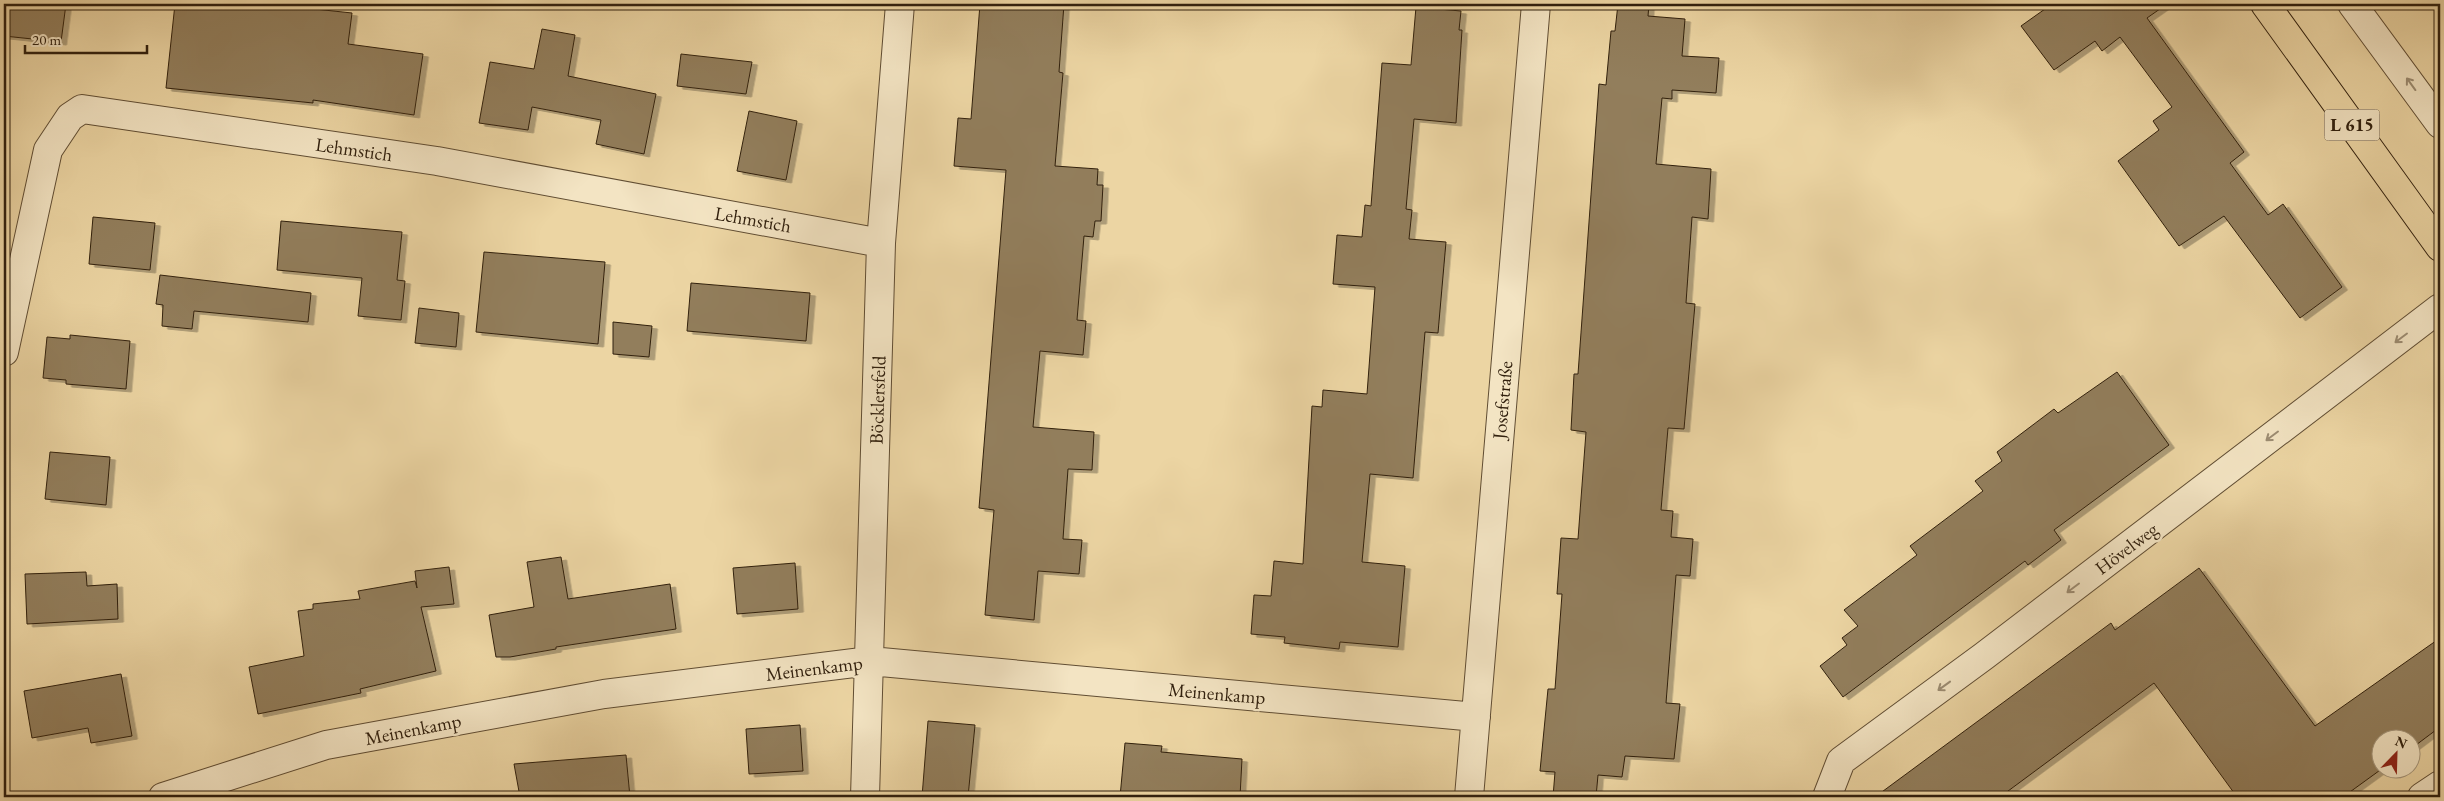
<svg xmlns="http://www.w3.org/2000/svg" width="2444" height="801" viewBox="0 0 2444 801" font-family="'EB Garamond',serif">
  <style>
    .building { fill: #927e5b; stroke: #31200e; filter: url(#shadow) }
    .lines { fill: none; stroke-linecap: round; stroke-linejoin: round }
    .minor-casing { stroke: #604d33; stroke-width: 30 }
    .primary-casing { stroke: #31200e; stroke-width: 30 }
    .minor { stroke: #f3e4c3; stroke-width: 28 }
    .primary { stroke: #ecd5a3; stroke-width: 28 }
    .oneway { stroke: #9c8c72 }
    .labels { text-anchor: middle; stroke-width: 5; stroke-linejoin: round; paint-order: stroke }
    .shield { fill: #f3e4c3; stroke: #6b5b44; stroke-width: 1 }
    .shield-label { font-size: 18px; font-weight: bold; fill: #31200e }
    .street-label { font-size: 19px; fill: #31200e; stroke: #f3e4c3 }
  </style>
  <defs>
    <filter id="shadow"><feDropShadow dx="5.5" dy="3" stdDeviation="0" flood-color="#0004"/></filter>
  </defs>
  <rect width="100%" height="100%" fill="#ecd5a3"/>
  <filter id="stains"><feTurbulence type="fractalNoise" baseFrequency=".004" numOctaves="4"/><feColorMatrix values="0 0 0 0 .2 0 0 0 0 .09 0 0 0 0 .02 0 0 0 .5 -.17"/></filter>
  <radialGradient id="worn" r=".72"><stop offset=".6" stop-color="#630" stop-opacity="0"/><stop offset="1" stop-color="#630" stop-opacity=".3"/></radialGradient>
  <path class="building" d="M 4,4 L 66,4 L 61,42 L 4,36 Z
    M 175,4 L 268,4 L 352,13 L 348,44 L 423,54 L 414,115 L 313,100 L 313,103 L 166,88 Z
    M 980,4 L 1064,4 L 1059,72 L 1063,73 L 1055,166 L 1098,169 L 1097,185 L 1103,185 L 1101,221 L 1095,221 L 1093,237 L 1084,236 L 1077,320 L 1086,321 L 1083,355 L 1040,351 L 1033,427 L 1094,432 L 1092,470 L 1068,469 L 1063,539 L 1082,540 L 1079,574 L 1038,571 L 1034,620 L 985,615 L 994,510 L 979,508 L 1006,170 L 954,166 L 958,118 L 971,119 Z
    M 1618,4 L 1649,4 L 1648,16 L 1685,19 L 1682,56 L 1719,58 L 1716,93 L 1672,90 L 1672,99 L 1662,98 L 1656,164 L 1711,169 L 1708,219 L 1692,217 L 1686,303 L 1695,304 L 1684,429 L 1668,428 L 1661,510 L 1673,511 L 1671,537 L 1693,539 L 1690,576 L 1676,575 L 1666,703 L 1680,704 L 1674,759 L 1625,756 L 1622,777 L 1598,775 L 1596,797 L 1553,797 L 1555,772 L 1540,771 L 1548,689 L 1555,689 L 1562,594 L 1557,594 L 1561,538 L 1578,539 L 1586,432 L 1571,430 L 1574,374 L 1578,374 L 1599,84 L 1606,85 L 1611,31 L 1615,31 Z
    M 2052,4 L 2167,4 L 2147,18 L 2244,152 L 2230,163 L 2268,215 L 2283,204 L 2342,287 L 2300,318 L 2224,216 L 2179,246 L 2118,161 L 2159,130 L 2153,121 L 2172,107 L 2120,37 L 2102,51 L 2095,41 L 2054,70 L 2021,26 Z
    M 1416,7 L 1461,11 L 1459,30 L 1462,30 L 1456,123 L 1414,119 L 1406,209 L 1412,210 L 1409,239 L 1446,242 L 1438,333 L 1425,332 L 1413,478 L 1370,474 L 1362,562 L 1405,566 L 1398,647 L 1340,642 L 1339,649 L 1284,643 L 1285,637 L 1251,634 L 1254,595 L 1271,596 L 1274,561 L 1303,564 L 1312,406 L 1322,407 L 1323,390 L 1367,394 L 1375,287 L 1333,284 L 1337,235 L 1362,237 L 1365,205 L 1371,206 L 1382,63 L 1411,65 Z
    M 542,29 L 575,35 L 568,76 L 656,94 L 644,154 L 596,144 L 601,120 L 532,107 L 528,130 L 479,123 L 490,62 L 534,69 Z
    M 681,54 L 752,62 L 746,94 L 677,86 Z
    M 749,111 L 797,121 L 786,180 L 737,171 Z
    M 93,217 L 155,223 L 150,270 L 89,264 Z
    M 281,221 L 402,232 L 397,280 L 405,281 L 401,320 L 358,316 L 362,278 L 277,270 Z
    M 484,252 L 605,262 L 598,344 L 476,332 Z
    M 160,275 L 311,293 L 308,322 L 194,311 L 192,329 L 162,326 L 163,305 L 156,304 Z
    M 691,283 L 810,293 L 806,341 L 687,331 Z
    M 419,308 L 459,313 L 456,347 L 415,343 Z
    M 613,322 L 652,326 L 649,357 L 613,354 Z
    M 70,335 L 130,341 L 126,389 L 66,384 L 66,380 L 43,378 L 47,337 L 70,339 Z
    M 2117,372 L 2169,445 L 2054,530 L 2061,540 L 2028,565 L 2025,561 L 1843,697 L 1820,666 L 1847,645 L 1842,638 L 1858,626 L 1844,610 L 1917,555 L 1910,546 L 1983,491 L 1975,481 L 2002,461 L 1997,452 L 2054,409 L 2058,413 Z
    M 50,452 L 110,457 L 106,505 L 45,499 Z
    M 561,557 L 568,599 L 670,584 L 676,629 L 556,647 L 556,649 L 510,657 L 496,657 L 489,615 L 534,607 L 527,562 Z
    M 795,563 L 798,609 L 737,614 L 733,568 Z
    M 449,567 L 454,604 L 421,607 L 436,671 L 360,689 L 361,693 L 258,714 L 249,667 L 304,656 L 298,611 L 313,609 L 313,604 L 360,599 L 358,591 L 415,581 L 417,588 L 415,571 Z
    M 2199,568 L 2315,726 L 2440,638 L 2440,727 L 2412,748 L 2412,738 L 2382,738 L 2383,768 L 2343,797 L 2237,797 L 2154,683 L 2000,797 L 1875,797 L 2111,623 L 2115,630 Z
    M 86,572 L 87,586 L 117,584 L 118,619 L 27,624 L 25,574 Z
    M 121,674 L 132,736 L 91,743 L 88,728 L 32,738 L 24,691 Z
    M 928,721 L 975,725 L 968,797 L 922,797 Z
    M 800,725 L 803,771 L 749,774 L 746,729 Z
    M 1125,743 L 1162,746 L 1161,752 L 1242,759 L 1240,797 L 1120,797 Z
    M 626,755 L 630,797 L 520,797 L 514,764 Z"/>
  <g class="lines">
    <defs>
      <path id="minor" d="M 2352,4 L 2440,124
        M 4,352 L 48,150 L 70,117 L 82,109 L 437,161 L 881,243
        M 163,797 L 326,745 L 604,694 L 870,661 L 1476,717
        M 865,797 L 881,243 L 900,4
        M 1469,797 L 1536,4
        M 1827,797 L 1841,761 L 1984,656 L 2440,308
        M 2422,797 L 2440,785"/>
      <path id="primary" d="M 2265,4 L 2440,247"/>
    </defs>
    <use href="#minor" class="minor-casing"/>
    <use href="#primary" class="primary-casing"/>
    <use href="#minor" class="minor"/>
    <use href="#primary" class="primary"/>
  </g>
  <defs><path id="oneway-shaft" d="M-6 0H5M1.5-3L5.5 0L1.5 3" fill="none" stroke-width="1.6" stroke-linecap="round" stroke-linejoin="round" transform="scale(1.25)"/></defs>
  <g class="oneway">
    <use href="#oneway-shaft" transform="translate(2411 84) rotate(-126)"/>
    <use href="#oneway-shaft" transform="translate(2401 338) rotate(143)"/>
    <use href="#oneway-shaft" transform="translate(2272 436) rotate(143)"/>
    <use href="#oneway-shaft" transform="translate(2073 588) rotate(143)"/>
    <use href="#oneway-shaft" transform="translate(1944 686) rotate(144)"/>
  </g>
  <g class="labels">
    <rect class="shield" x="2324.5" y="109.5" width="55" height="31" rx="4"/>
    <g class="shield-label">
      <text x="2352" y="131">L 615</text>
    </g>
    <g class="street-label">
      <text transform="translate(354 149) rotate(8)" y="7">Lehmstich</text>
      <text transform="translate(753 219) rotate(10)" y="7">Lehmstich</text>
      <text transform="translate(877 400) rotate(-88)" y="7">Böcklersfeld</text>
      <text transform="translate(1502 400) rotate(-85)" y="7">Josefstraße</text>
      <text transform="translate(2126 548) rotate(-37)" y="7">Hövelweg</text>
      <text transform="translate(814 668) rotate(-7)" y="7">Meinenkamp</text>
      <text transform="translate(1217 693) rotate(5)" y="7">Meinenkamp</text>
      <text transform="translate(413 729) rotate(-11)" y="7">Meinenkamp</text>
    </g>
  </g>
  <rect width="2444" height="801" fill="none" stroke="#ecd5a3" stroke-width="20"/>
  <rect x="5" y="5" width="2434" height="791" fill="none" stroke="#31200e" stroke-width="2.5"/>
  <rect x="10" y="10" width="2424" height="781" fill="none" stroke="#31200e"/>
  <g transform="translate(2396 754) rotate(23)"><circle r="24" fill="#f3e4c3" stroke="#a5967b"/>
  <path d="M0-4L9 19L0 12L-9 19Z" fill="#8f2418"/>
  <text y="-8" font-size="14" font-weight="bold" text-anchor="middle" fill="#31200e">N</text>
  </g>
  <path d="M25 45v8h122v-8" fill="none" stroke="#31200e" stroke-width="2.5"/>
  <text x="32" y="45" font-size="15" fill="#31200e" stroke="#f3e4c3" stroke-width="4" paint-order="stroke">20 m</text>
  <rect width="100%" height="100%" filter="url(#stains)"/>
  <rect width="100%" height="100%" fill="url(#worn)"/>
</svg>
